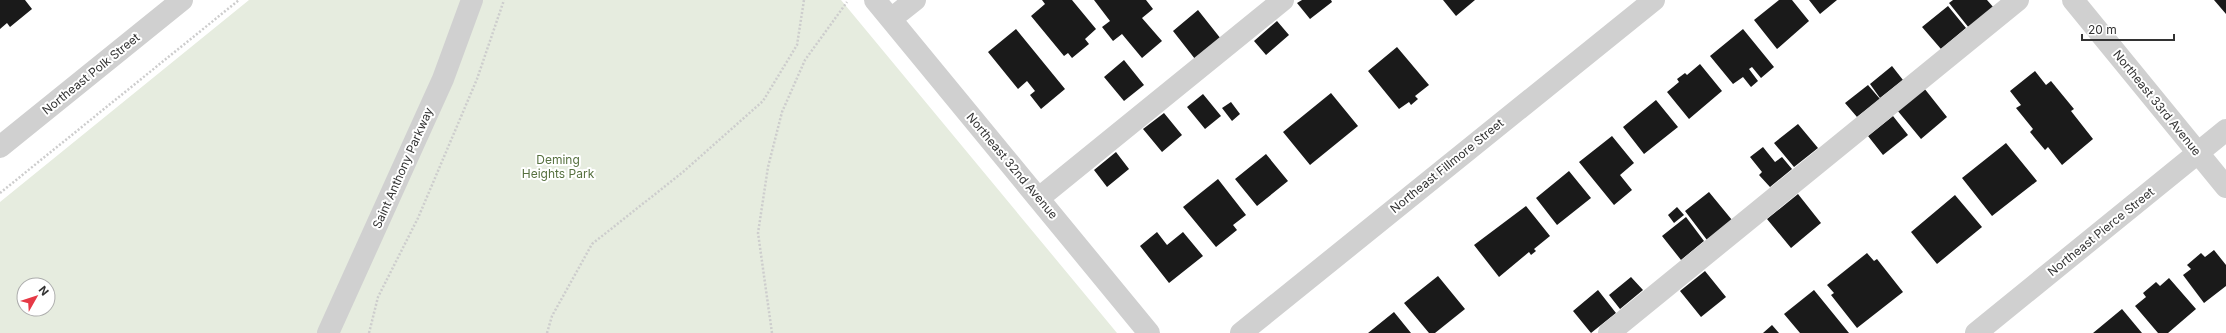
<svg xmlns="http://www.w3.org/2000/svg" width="2226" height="333" viewBox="0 0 2226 333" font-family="Inter,sans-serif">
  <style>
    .green { fill: #e6ecdf; fill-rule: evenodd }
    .building { fill: #1a1a1a }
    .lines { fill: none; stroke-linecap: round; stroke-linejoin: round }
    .path { stroke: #cdcdcd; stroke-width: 2.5; stroke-dasharray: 2 2; stroke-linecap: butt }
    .minor { stroke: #d0d0d0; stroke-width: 22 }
    .labels { text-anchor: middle; stroke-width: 4; stroke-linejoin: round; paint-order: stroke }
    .street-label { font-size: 12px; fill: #333; stroke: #fff }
    .park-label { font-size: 12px; fill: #56703f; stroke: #fff }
  </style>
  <rect width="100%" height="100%" fill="#fff"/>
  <path class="green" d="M 249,0 L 841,0 L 1117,333 L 0,333 L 0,202 ZM 24,285 L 48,285 L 48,309 L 24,309 Z"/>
  <path class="building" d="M 0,0 L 25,0 L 32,9 L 10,27 L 7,23 L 0,29 Z
    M 1042,0 L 1072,0 L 1096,29 L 1085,39 L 1089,44 L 1072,58 L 1068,53 L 1064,56 L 1031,16 L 1045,4 Z
    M 1094,0 L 1146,0 L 1153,9 L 1142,18 L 1162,41 L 1142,58 L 1122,34 L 1113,41 L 1102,27 L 1110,21 Z
    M 1302,0 L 1331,0 L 1332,2 L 1310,19 L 1297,3 Z
    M 1443,0 L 1475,0 L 1456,16 Z
    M 1779,0 L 1792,0 L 1809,21 L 1777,49 L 1754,20 Z
    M 1809,0 L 1837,0 L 1820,14 Z
    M 1953,0 L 1987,0 L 1994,8 L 1969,28 L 1949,3 Z
    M 2214,0 L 2226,0 L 2226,14 Z
    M 1948,6 L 1966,28 L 1941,49 L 1922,27 Z
    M 1198,10 L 1221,39 L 1195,59 L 1173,31 Z
    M 1277,21 L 1289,35 L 1266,55 L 1254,41 Z
    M 1016,29 L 1065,89 L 1041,109 L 1030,95 L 1035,91 L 1027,81 L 1018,89 L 988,52 Z
    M 1743,29 L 1774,67 L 1761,78 L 1752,67 L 1749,69 L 1758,81 L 1751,87 L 1743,77 L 1733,84 L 1710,56 Z
    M 1397,47 L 1429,85 L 1415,96 L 1418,99 L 1411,105 L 1409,102 L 1399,109 L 1368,71 Z
    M 1124,60 L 1144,85 L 1124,101 L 1104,77 Z
    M 1700,64 L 1722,91 L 1689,119 L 1667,92 L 1679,82 L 1677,79 L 1685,73 L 1687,75 Z
    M 1892,66 L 1903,80 L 1880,98 L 1870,84 Z
    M 2035,71 L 2046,85 L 2051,81 L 2074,109 L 2071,111 L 2093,139 L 2062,165 L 2048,147 L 2045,150 L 2030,132 L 2033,129 L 2016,108 L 2021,105 L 2010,91 Z
    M 1868,85 L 1880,99 L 1857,117 L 1845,103 Z
    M 1924,88 L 1947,117 L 1921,139 L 1897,110 Z
    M 1331,93 L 1358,126 L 1310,165 L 1283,132 Z
    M 1203,94 L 1221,116 L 1205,129 L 1187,107 Z
    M 1656,100 L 1678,127 L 1644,154 L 1623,127 Z
    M 1231,102 L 1240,114 L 1232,121 L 1222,108 Z
    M 1164,113 L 1182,135 L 1162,152 L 1143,129 Z
    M 1893,116 L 1908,135 L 1883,155 L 1868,136 Z
    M 1798,124 L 1818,148 L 1794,167 L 1774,143 Z
    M 1612,136 L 1634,163 L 1620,175 L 1632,190 L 1614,205 L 1579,162 Z
    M 2006,143 L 2037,181 L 1992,216 L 1962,178 Z
    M 1763,147 L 1775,162 L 1782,157 L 1792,169 L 1770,187 L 1759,175 L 1762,172 L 1750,157 Z
    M 1116,152 L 1129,169 L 1107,187 L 1094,170 Z
    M 1266,154 L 1288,181 L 1257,206 L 1235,179 Z
    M 1569,171 L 1591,198 L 1557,225 L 1536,198 Z
    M 1218,179 L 1246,215 L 1233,225 L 1237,230 L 1216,247 L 1183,207 Z
    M 1709,192 L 1732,220 L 1707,240 L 1685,211 Z
    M 1798,194 L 1821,223 L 1791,248 L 1767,219 Z
    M 1955,195 L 1982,227 L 1937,264 L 1911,232 Z
    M 1526,206 L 1550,236 L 1534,249 L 1536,251 L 1531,255 L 1529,252 L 1499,277 L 1474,245 Z
    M 1677,207 L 1684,215 L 1674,223 L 1668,215 Z
    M 1686,217 L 1704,241 L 1681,260 L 1662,236 Z
    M 1157,232 L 1167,245 L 1183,232 L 1203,256 L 1169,283 L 1140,246 Z
    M 2214,250 L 2226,265 L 2226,286 L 2204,303 L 2183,275 L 2191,269 L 2187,265 L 2201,253 L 2205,257 Z
    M 1867,253 L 1874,261 L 1877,259 L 1903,292 L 1857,328 L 1831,295 L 1834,293 L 1827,285 Z
    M 1705,271 L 1726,297 L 1701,317 L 1680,291 Z
    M 1438,276 L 1465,309 L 1435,333 L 1429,333 L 1404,303 Z
    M 1631,277 L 1643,290 L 1620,309 L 1609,295 Z
    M 2169,278 L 2196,309 L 2168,333 L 2158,333 L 2135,306 L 2146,297 L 2143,293 L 2156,282 L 2160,286 Z
    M 1598,290 L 1616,313 L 1591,333 L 1573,311 Z
    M 1814,290 L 1849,333 L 1800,333 L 1784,314 Z
    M 2122,309 L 2142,333 L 2093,333 Z
    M 1394,312 L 1411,333 L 1368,333 Z
    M 1772,325 L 1779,333 L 1763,333 Z"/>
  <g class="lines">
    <path class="path" d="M 0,193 L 239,0
      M 369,333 L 378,297 L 418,218 L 477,79 L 504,0
      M 547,333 L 552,316 L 592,244 L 683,172 L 763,101 L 797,45 L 804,0
      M 772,333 L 758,233 L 768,167 L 782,112 L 805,60 L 847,2"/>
    <path class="minor" d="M 875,0 L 1149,333
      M 2073,0 L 2226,187
      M 891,19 L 915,0
      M 0,147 L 182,0
      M 1039,198 L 1283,0
      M 328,333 L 443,79 L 472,0
      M 1241,333 L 1654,0
      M 1609,333 L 2018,0
      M 1976,333 L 2226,130"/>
  </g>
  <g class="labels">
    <g class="street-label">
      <text transform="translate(91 74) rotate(-39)" y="4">Northeast Polk Street</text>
      <text transform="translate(2157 103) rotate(51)" y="4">Northeast 33rd Avenue</text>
      <text transform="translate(1012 166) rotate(50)" y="4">Northeast 32nd Avenue</text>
      <text transform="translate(1447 166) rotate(-39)" y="4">Northeast Fillmore Street</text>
      <text transform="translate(403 168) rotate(-66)" y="4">Saint Anthony Parkway</text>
      <text transform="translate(2101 232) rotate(-39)" y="4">Northeast Pierce Street</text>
    </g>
    <g class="park-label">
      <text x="558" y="164">Deming<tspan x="558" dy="14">Heights Park</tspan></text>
    </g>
  </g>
  <g transform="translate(36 297) rotate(51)"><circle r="19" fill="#ffffff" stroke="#adadad"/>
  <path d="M0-3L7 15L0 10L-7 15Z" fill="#e63946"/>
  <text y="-6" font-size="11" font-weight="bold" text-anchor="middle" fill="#333333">N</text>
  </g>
  <path d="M2082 34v6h92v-6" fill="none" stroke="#333333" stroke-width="2"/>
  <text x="2088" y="34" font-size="12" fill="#333333" stroke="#ffffff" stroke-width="3" paint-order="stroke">20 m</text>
</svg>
